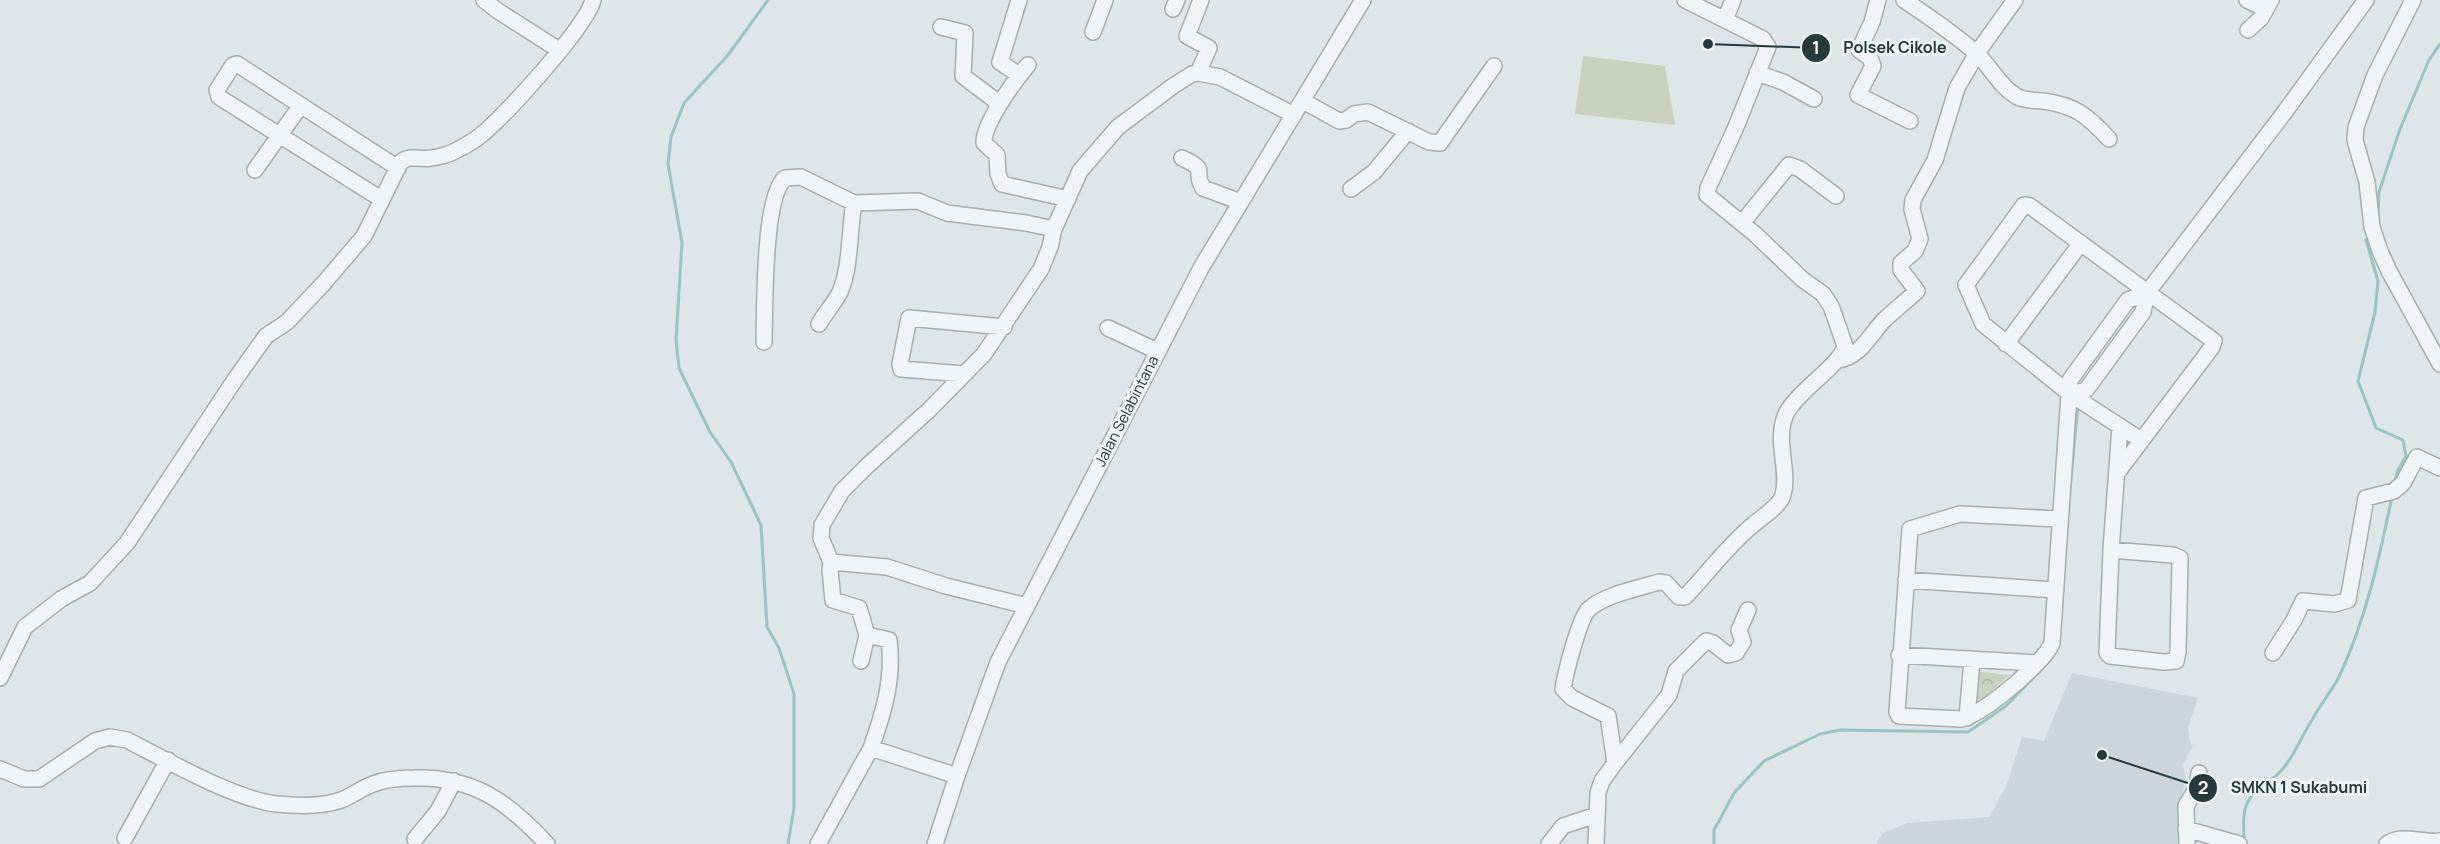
<svg xmlns="http://www.w3.org/2000/svg" width="2440" height="844" viewBox="0 0 2440 844" font-family="Manrope,sans-serif">
  <style>
    .built { fill: #ccd6d9 }
    .green { fill: #ccd1bf }
    .park { fill: url(#park-crowns) }
    .lines { fill: none; stroke-linecap: round; stroke-linejoin: round }
    .stream { stroke: #99c4c6; stroke-width: 3 }
    .minor-casing { stroke: #a3afb1; stroke-width: 18 }
    .minor { stroke: #f0f4f5; stroke-width: 15 }
    .labels { text-anchor: middle; stroke-width: 6; stroke-linejoin: round; paint-order: stroke }
    .street-label { font-size: 15px; fill: #27393d; stroke: #edf4f5 }
    .leader { fill: none; stroke: #27393d; stroke-width: 2 }
    .callout-dot { fill: #27393d; stroke: #edf4f5; stroke-width: 2 }
    .mark-label { font-size: 18px; text-anchor: middle; font-weight: bold; fill: #fff }
    .callout-label { font-size: 16px; text-anchor: middle; font-weight: bold; fill: #27393d; stroke: #edf4f5; stroke-width: 6; stroke-linejoin: round; paint-order: stroke }
  </style>
  <defs>
    <pattern id="park-crowns" width="20" height="18" patternUnits="userSpaceOnUse" patternTransform="scale(1.5)"><rect width="20" height="18" fill="#ccd1bf"/><path d="M2 6a3 3 0 1 1 6 0M12 15a3 3 0 1 1 6 0" fill="none" stroke="#afb4a5"/></pattern>
  </defs>
  <rect width="100%" height="100%" fill="#dee6e7"/>
  <path class="built" d="M 2072,673 L 2198,698 L 2188,728 L 2190,743 L 2193,746 L 2183,764 L 2186,778 L 2180,806 L 2183,844 L 1876,844 L 1883,833 L 1907,823 L 1989,817 L 2006,787 L 2022,737 L 2044,741 Z"/>
  <path class="green" d="M 1583,56 L 1665,66 L 1675,125 L 1575,114 Z"/>
  <path class="park" d="M 1974,671 L 2010,675 L 1971,709 Z"/>
  <g class="lines">
    <path class="stream" d="M 768,0 L 728,55 L 684,103 L 671,137 L 668,164 L 682,243 L 676,340 L 679,368 L 710,432 L 731,462 L 761,525 L 767,627 L 779,648 L 794,694 L 794,808 L 788,844
      M 2378,215 L 2379,192 L 2400,129 L 2429,60 L 2440,44
      M 2370,235 L 2366,240 L 2378,281 L 2375,312 L 2358,381 L 2376,428 L 2403,440 L 2406,456 L 2397,472 L 2395,481
      M 2123,327 L 2137,308
      M 2070,488 L 2078,405
      M 2046,664 L 2053,657 L 2053,653
      M 2244,842 C 2244,831 2242,815 2246,806 C 2252,789 2270,783 2281,771 C 2295,755 2301,737 2312,720 C 2320,705 2331,692 2339,677 C 2366,619 2379,559 2392,497
      M 1714,844 L 1714,830 L 1734,793 L 1764,761 L 1820,734 L 1840,730 L 1968,732 L 2006,706 L 2037,674"/>
    <defs>
      <path id="minor" d="M 484,0 L 498,11 L 559,50
        M 1019,0 L 1000,62 L 1019,75
        M 1878,0 L 1872,22 L 1859,50 L 1870,58 L 1873,66 L 1858,95 L 1910,121
        M 1904,0 C 1928,16 1953,33 1975,52 C 1990,65 1998,85 2016,96 C 2024,101 2034,100 2043,101 C 2075,105 2088,116 2109,139
        M 2247,0 L 2266,9
        M 2413,0 L 2375,75 L 2356,127 L 2355,140 L 2367,182 L 2372,227 L 2380,251 L 2389,271 L 2440,364
        M 1173,9 L 1177,0
        M 1725,20 L 1733,0
        M 941,27 L 965,33 L 963,76 L 1000,104
        M 2248,30 L 2261,18 L 2271,0
        M 1093,32 L 1105,0
        M 1028,65 C 1015,80 983,124 984,143 L 997,155 L 998,174 L 1002,184 L 1068,199
        M 1198,73 L 1209,48 L 1187,36 L 1201,0
        M 1757,73 L 1783,82 L 1814,99
        M 1303,101 L 1339,121 L 1346,120 L 1354,114 L 1368,112 L 1429,142 L 1440,143 L 1494,66
        M 1182,158 C 1210,171 1192,170 1203,188 L 1241,202
        M 255,170 L 301,105
        M 1351,189 L 1374,172 L 1408,131
        M 381,199 L 219,97 L 217,90 L 233,65 L 237,64 L 398,168
        M 1742,223 L 1789,165 L 1800,169 L 1836,196
        M 819,324 C 825,313 834,304 840,292 C 851,267 849,230 854,203
        M 1108,328 L 1157,351
        M 764,342 C 765,309 763,197 785,178 L 801,177 L 854,203 L 918,201 L 947,213 L 1026,223 L 1054,229
        M 2006,344 L 2081,243
        M 1838,360 C 1860,357 1870,335 1884,320 C 1895,310 1906,301 1917,291 L 1901,270 L 1901,263 L 1915,251 L 1920,239 L 1912,209 L 1913,200 L 1935,160 L 1957,88 L 1977,53 L 2015,0
        M 964,374 L 901,369 L 900,364 L 909,318 L 1004,327
        M 2070,394 L 2086,390 L 2143,312 L 2147,293 L 2284,113 L 2366,0
        M 2117,473 L 2212,347 L 2214,341 L 2030,206 L 2024,205 L 1966,285 L 1983,324 L 2070,394 L 2141,440
        M 2059,519 L 1960,514 L 1910,529 L 1897,712 L 1899,716 L 1961,719 C 1985,713 2034,670 2049,649 L 2052,643 L 2070,380 L 2128,300 L 2147,293
        M 2111,550 L 2173,555 L 2180,558 L 2178,652 L 2176,661 L 2164,662 L 2110,656 L 2107,653 L 2111,550 L 2120,426
        M 831,562 L 821,538 L 822,525 L 842,491 L 866,467 L 929,410 L 984,354 L 1041,269 L 1050,247 L 1054,229 L 1080,171 L 1118,127 L 1173,86 L 1192,74 L 1198,73 L 1220,77 L 1294,115
        M 1906,580 L 2056,590
        M 867,635 L 859,608 L 833,600 L 830,570 L 831,562 L 887,567 L 946,586 L 1027,606
        M 2273,653 L 2294,620 L 2303,601 L 2335,604 L 2348,600 L 2366,498 L 2394,491 L 2403,483 L 2417,457 L 2440,468
        M 1899,655 L 2036,663
        M 861,661 L 867,635 L 889,640 C 894,678 884,712 871,748
        M 0,678 L 25,627 L 61,599 L 90,583 L 127,543 L 234,381 L 266,336 L 287,322 L 323,284 L 364,236 L 400,163 C 409,154 420,160 431,158 C 439,157 450,154 457,150 C 465,146 474,141 481,135 C 505,116 586,27 593,0
        M 1967,718 L 1972,660
        M 1615,763 L 1669,695 L 1676,671 L 1706,641 L 1713,643 L 1728,655 L 1736,653 L 1743,642 L 1739,630 L 1748,610
        M 0,769 L 24,779 L 39,779 L 95,741 L 110,737 L 127,740 C 166,760 236,800 277,804 C 297,806 322,807 341,800 C 352,796 362,788 373,784 C 386,779 400,778 414,778 C 473,776 508,802 547,844
        M 2186,829 L 2239,844
        M 125,838 L 168,760
        M 415,839 L 438,811 L 454,781
        M 818,844 L 871,748 L 957,776
        M 935,844 L 957,776 L 998,662 L 1201,268 L 1363,0
        M 1549,844 L 1563,826 L 1596,815
        M 1596,844 L 1598,793 L 1602,781 L 1615,763 L 1608,716 L 1572,698 L 1563,689 C 1565,675 1579,618 1589,609 C 1604,595 1639,588 1659,582 L 1666,583 L 1679,597 L 1685,597 C 1708,573 1728,545 1754,524 C 1762,517 1780,506 1783,495 C 1790,470 1774,441 1786,414 C 1798,390 1840,366 1845,346 L 1831,306 L 1823,294 L 1802,279 L 1755,234 L 1707,195 L 1708,188 L 1736,127 L 1768,47 L 1763,39 L 1685,0
        M 2187,844 L 2186,806 L 2197,787 L 2199,773
        M 2387,844 C 2403,833 2423,844 2440,841"/>
    </defs>
    <use href="#minor" class="minor-casing"/>
    <use href="#minor" class="minor"/>
  </g>
  <g class="labels">
    <g class="street-label">
      <text transform="translate(1127 411) rotate(-63)" y="5">Jalan Selabintana</text>
    </g>
  </g>
  <path class="leader" d="M1708 44L1816 48M2102 755L2203 788"/>
  <g class="callout-dot">
    <circle cx="1708" cy="44" r="6"/>
    <circle cx="2102" cy="755" r="6"/>
    <circle cx="1816" cy="48" r="15"/>
    <circle cx="2203" cy="788" r="15"/>
  </g>
  <g class="mark-label">
    <text x="1816" y="54">1</text>
    <text x="2203" y="794">2</text>
  </g>
  <g class="callout-label">
    <text x="1895" y="53">Polsek Cikole</text>
    <text x="2299" y="793">SMKN 1 Sukabumi</text>
  </g>
</svg>
